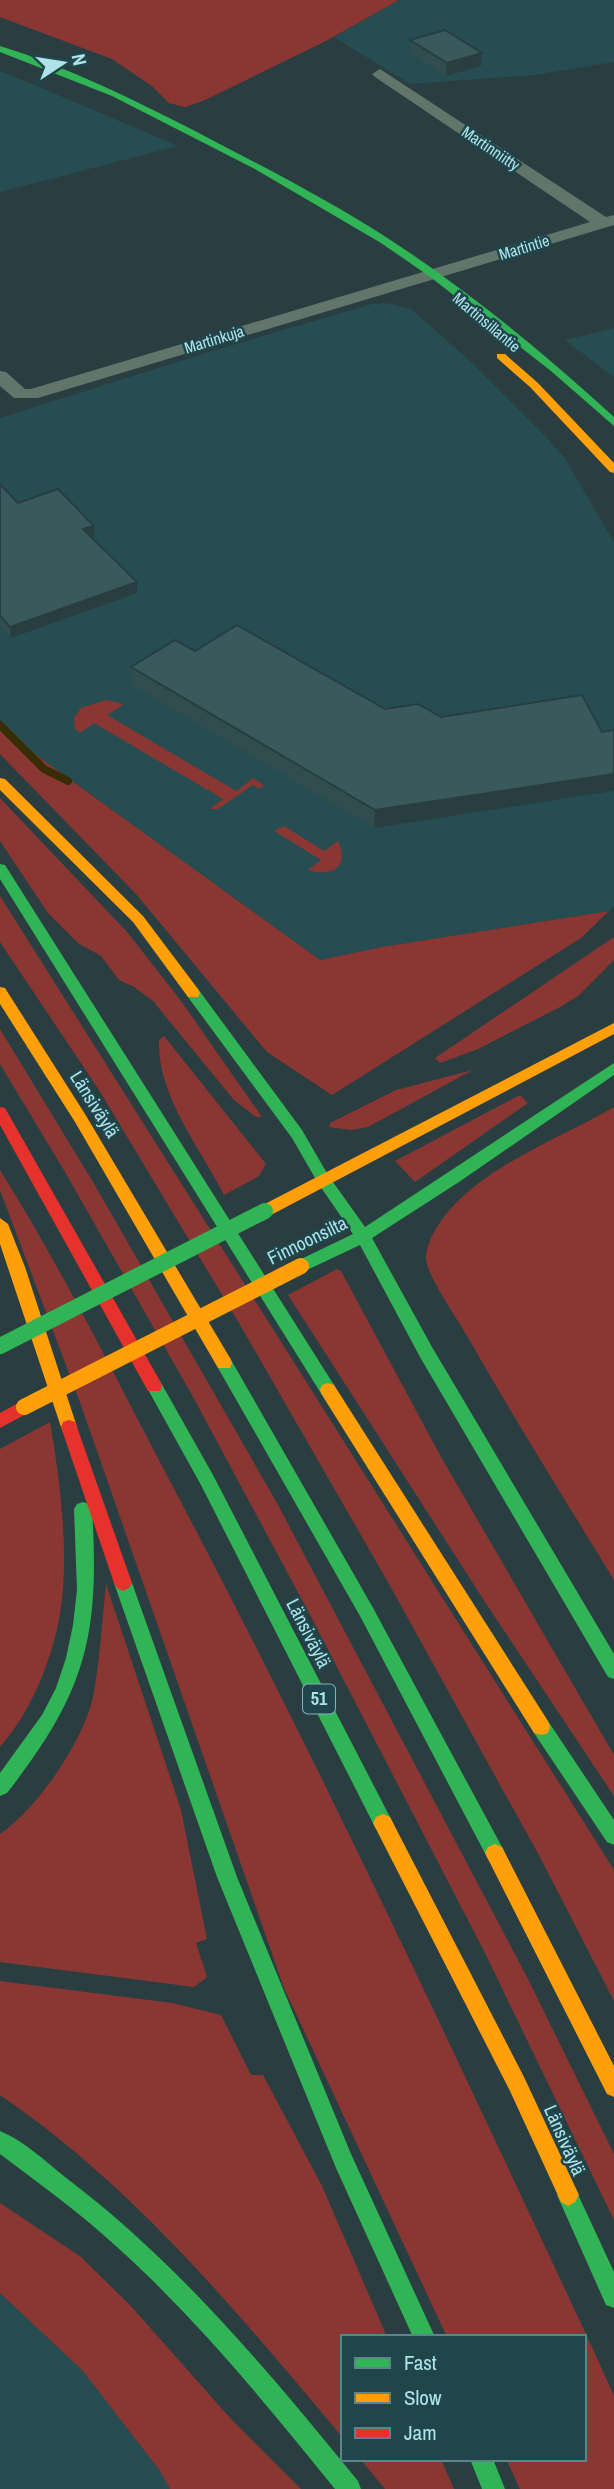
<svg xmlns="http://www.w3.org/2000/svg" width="614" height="2489" viewBox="0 0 614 2489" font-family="'Archivo Narrow',sans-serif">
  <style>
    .built { fill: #264d51 }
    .green { fill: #8a3733 }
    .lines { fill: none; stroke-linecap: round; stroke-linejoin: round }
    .stream { stroke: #392d06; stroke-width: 8 }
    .street { fill: #61756a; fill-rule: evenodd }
    .fast { fill: #30b455; fill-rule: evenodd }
    .slow { fill: #ff9f0a; fill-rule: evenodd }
    .jam { fill: #e5322d; fill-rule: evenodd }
    .fast-bridge { stroke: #30b455; stroke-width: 16 }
    .slow-bridge { stroke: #ff9f0a; stroke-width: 16 }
    .wall { fill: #314d4f }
    .shaded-wall { fill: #283e40 }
    .building { fill: #39595c; stroke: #283e40; stroke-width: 2 }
    .labels { text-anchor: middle; stroke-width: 5; stroke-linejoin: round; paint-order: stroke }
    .far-street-label { font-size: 16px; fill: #aee3ea; stroke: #20464b }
    .shield { fill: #20464b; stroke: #83b4ba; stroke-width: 2 }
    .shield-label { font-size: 18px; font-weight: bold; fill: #aee3ea }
    .street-label { font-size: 19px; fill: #aee3ea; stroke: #20464b }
  </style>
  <rect width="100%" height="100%" fill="#2a3e41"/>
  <path class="built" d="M 399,0 L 614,0 L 614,62 L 535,75 L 410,84 L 334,37 Z
    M 0,71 L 32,84 L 178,146 L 0,192 Z
    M 386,303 L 411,309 L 470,361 L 546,437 L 564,457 L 614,542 L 614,907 L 609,911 L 382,947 L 320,960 L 0,729 L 0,418 L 206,353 L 372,304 Z
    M 614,328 L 614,377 L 565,340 Z
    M 0,2293 L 83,2371 L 160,2471 L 170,2489 L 0,2489 Z"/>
  <path class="green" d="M 0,0 L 399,0 L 326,41 L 203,101 L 185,107 L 169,103 L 152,86 L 112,59 L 0,17 Z
    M 106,700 L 124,704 L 107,715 L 226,785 L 237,791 L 253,778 L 264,785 L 259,789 L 253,785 L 218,809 L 210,809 L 223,799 L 94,723 L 80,733 L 75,729 L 74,718 L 81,708 Z
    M 0,729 L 320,960 L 382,947 L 609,911 L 581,938 L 332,1095 L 267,1052 L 136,894 L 0,754 Z
    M 0,798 L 128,933 L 181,1001 L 262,1117 L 256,1117 L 234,1100 L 153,1001 L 134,987 L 119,980 L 101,956 L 78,943 L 48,913 L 0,841 Z
    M 284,826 L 324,851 L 338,841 C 350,868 332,877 308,870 L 321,860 L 274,831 Z
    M 0,896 L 614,1870 L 614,2001 L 541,1859 L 389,1584 L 239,1323 L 99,1090 L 0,942 Z
    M 614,937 L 614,960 L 578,996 L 560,1007 L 478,1049 L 440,1063 L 435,1058 Z
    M 0,1029 L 93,1182 L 277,1503 L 528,1979 L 614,2154 L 614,2220 L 484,1951 L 308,1611 L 192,1395 L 65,1172 L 0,1064 Z
    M 164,1036 L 266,1164 L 259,1176 L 224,1195 C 200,1147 157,1096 159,1040 Z
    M 473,1070 L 368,1127 L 351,1130 L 329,1127 L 330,1123 L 396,1090 Z
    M 520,1095 L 528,1103 L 415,1182 L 395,1161 Z
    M 614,1107 L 614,1580 C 564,1498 513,1417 466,1334 C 456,1317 428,1277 426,1259 C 425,1254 429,1243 431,1238 C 463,1172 555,1142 614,1107 Z
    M 0,1170 C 67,1277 122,1391 181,1502 C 327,1779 459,2063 592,2347 L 614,2396 L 614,2489 L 520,2489 L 506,2459 L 584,2459 L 584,2337 L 447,2337 L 284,1988 L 81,1405 L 0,1190 Z
    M 337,1269 L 341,1271 L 441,1457 L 614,1755 L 614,1796 L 487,1605 L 288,1295 Z
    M 50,1422 C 59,1474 67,1537 63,1589 C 59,1644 36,1706 0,1747 L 0,1449 Z
    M 106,1584 L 181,1810 L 207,1939 L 196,1943 L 207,1977 L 194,1987 L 0,1962 L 0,1834 C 37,1809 83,1742 93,1697 C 100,1661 102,1621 106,1584 Z
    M 0,1981 L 172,2003 L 221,2015 L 251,2075 L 263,2075 L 322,2186 L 387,2337 L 343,2337 L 343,2438 C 239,2314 135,2187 0,2095 Z
    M 0,2203 L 81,2257 L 129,2304 L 231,2419 L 301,2489 L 170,2489 L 160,2471 L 83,2371 L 0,2293 Z
    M 360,2459 L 441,2459 L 454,2489 L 385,2489 Z"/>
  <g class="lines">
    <path class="stream" d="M 0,725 L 44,769 L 68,781"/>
    <path class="street" d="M 380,69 L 606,217 L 614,215 L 614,225 L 38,398 L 14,398 L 0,386 L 0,371 L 6,372 L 25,389 L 31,389 L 590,222 L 375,77 L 372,74 Z"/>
    <path class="fast" d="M 0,46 C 68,67 132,99 195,131 C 260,165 327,199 389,239 C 469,291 544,353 614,417 L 614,426 L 551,371 L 429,276 L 381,243 L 253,168 L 112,96 L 0,52 Z
      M 0,864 L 5,865 L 334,1385 L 336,1390 L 334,1395 L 322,1395 L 0,879 Z
      M 193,988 L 198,989 L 302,1130 L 328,1175 L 365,1227 L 614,1063 L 614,1075 L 459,1182 L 372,1238 L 432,1347 L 614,1654 L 614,1679 L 608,1677 L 420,1357 L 360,1245 L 307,1270 L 295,1270 L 293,1266 L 295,1262 L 353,1234 L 318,1183 L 292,1138 L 188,997 L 186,993 L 188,989 Z
      M 224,1356 L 230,1358 L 372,1606 L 502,1847 L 505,1853 L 502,1859 L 495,1862 L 488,1859 L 360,1616 L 218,1368 L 216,1363 L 218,1358 Z
      M 154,1379 L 160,1381 L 213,1475 L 390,1817 L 393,1823 L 390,1829 L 383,1832 L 376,1829 L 201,1485 L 146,1386 L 148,1381 Z
      M 83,1502 L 89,1504 L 92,1509 C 100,1636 86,1692 7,1793 L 0,1796 L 0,1773 L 42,1715 L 56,1688 L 66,1658 L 73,1625 L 77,1590 L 74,1509 L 77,1504 Z
      M 123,1575 L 129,1578 L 132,1583 L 237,1877 L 351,2154 L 435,2337 L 413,2337 L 336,2168 L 217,1877 L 114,1583 L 117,1578 Z
      M 541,1719 L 548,1721 L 614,1820 L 614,1845 L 607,1842 L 534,1733 L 532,1727 L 534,1721 Z
      M 0,2131 C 23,2140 45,2161 65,2177 C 179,2263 269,2372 358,2481 L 361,2489 L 335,2489 C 267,2405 198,2320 117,2247 C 80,2213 40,2184 0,2154 Z
      M 568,2184 L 575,2188 L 614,2272 L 614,2308 L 606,2305 L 557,2195 L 561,2188 Z
      M 470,2459 L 493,2459 L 505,2489 L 482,2489 Z"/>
    <path class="slow" d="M 497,354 L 505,354 L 538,383 L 614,463 L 614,473 L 610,472 L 530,387 L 497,358 Z
      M 0,778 L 5,779 L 143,916 L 198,989 L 200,993 L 198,997 L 188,997 L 133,922 L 0,790 Z
      M 0,987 L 5,988 L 85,1114 L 230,1358 L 232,1363 L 230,1368 L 218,1368 L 75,1122 L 0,1004 Z
      M 614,1023 L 614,1034 L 271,1215 L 265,1217 L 257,1211 L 259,1207 Z
      M 0,1218 L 8,1224 L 25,1267 L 77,1427 L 75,1432 L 69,1434 L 63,1432 L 61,1427 L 0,1244 Z
      M 328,1383 L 334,1385 L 548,1721 L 550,1727 L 548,1733 L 541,1735 L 534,1733 L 322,1395 L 320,1390 L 322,1385 Z
      M 383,1814 L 390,1817 L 524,2077 L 579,2195 L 575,2202 L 568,2206 L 561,2202 L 510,2091 L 376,1829 L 373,1823 L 376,1817 Z
      M 495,1844 L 502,1847 L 614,2066 L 614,2097 L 607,2094 L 488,1859 L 485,1853 L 488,1847 Z"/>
    <path class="jam" d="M 0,1107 L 5,1108 L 160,1381 L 162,1386 L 160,1391 L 148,1391 L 0,1125 Z
      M 24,1400 L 30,1402 L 32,1407 L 30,1412 L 0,1428 L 0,1413 Z
      M 69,1420 L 75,1422 L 77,1427 L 132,1583 L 129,1588 L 123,1591 L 117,1588 L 114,1583 L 61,1427 L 63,1422 Z"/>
    <path class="fast-bridge" d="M 0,1346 L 265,1211"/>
    <path class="slow-bridge" d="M 24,1407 L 301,1266"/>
  </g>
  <path class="wall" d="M 410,40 L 481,66 L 446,76 L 410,53 Z
    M 0,484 L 18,503 L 95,536 L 92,537 L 137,593 L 11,638 L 0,625 Z
    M 195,651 L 385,709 L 374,828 L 132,685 L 131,667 Z"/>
  <path class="shaded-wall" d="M 482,53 L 481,66 L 446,76 L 447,63 Z
    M 94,526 L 95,536 L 84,540 L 83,529 Z
    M 137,582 L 137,593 L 11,638 L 10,627 Z
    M 614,774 L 614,791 L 374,828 L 375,810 Z"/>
  <path class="building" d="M 445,30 L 482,53 L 447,63 L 410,40 Z
    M 0,484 L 18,503 L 58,489 L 94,526 L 83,529 L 137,582 L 10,627 L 0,616 Z
    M 237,625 L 385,709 L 418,704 L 441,717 L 582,695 L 602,732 L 614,730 L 614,774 L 375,810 L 131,667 L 175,640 L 195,651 Z"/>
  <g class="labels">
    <g class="far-street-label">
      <text transform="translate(491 148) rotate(34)" y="6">Martinniitty</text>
      <text transform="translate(524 247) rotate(-17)" y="6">Martintie</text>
      <text transform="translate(487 322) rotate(40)" y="6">Martinsillantie</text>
      <text transform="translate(214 339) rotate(-17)" y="6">Martinkuja</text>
    </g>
    <rect class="shield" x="303" y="1684.5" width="32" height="29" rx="5"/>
    <g class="shield-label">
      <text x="319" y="1705">51</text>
    </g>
    <g class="street-label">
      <text transform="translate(95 1104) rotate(58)" y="7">Länsiväylä</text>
      <text transform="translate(307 1240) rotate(-26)" y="7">Finnoonsilta</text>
      <text transform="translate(309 1633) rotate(63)" y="7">Länsiväylä</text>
      <text transform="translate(565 2140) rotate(66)" y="7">Länsiväylä</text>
    </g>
  </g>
  <rect x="341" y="2335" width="245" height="126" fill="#20464b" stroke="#59858b" stroke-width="2"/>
  <rect x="355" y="2358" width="35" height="10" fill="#30b455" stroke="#59858b" stroke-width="2"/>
  <text x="404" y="2370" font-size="21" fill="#aee3ea">Fast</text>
  <rect x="355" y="2393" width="35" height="10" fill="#ff9f0a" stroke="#59858b" stroke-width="2"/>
  <text x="404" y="2405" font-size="21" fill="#aee3ea">Slow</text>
  <rect x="355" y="2428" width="35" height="10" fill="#e5322d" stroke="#59858b" stroke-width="2"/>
  <text x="404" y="2440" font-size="21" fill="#aee3ea">Jam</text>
  <g transform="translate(63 63) rotate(78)" stroke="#20464b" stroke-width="5" paint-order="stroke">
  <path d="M0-5L12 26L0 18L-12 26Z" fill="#aee3ea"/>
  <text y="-10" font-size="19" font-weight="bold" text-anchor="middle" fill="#aee3ea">N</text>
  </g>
</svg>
